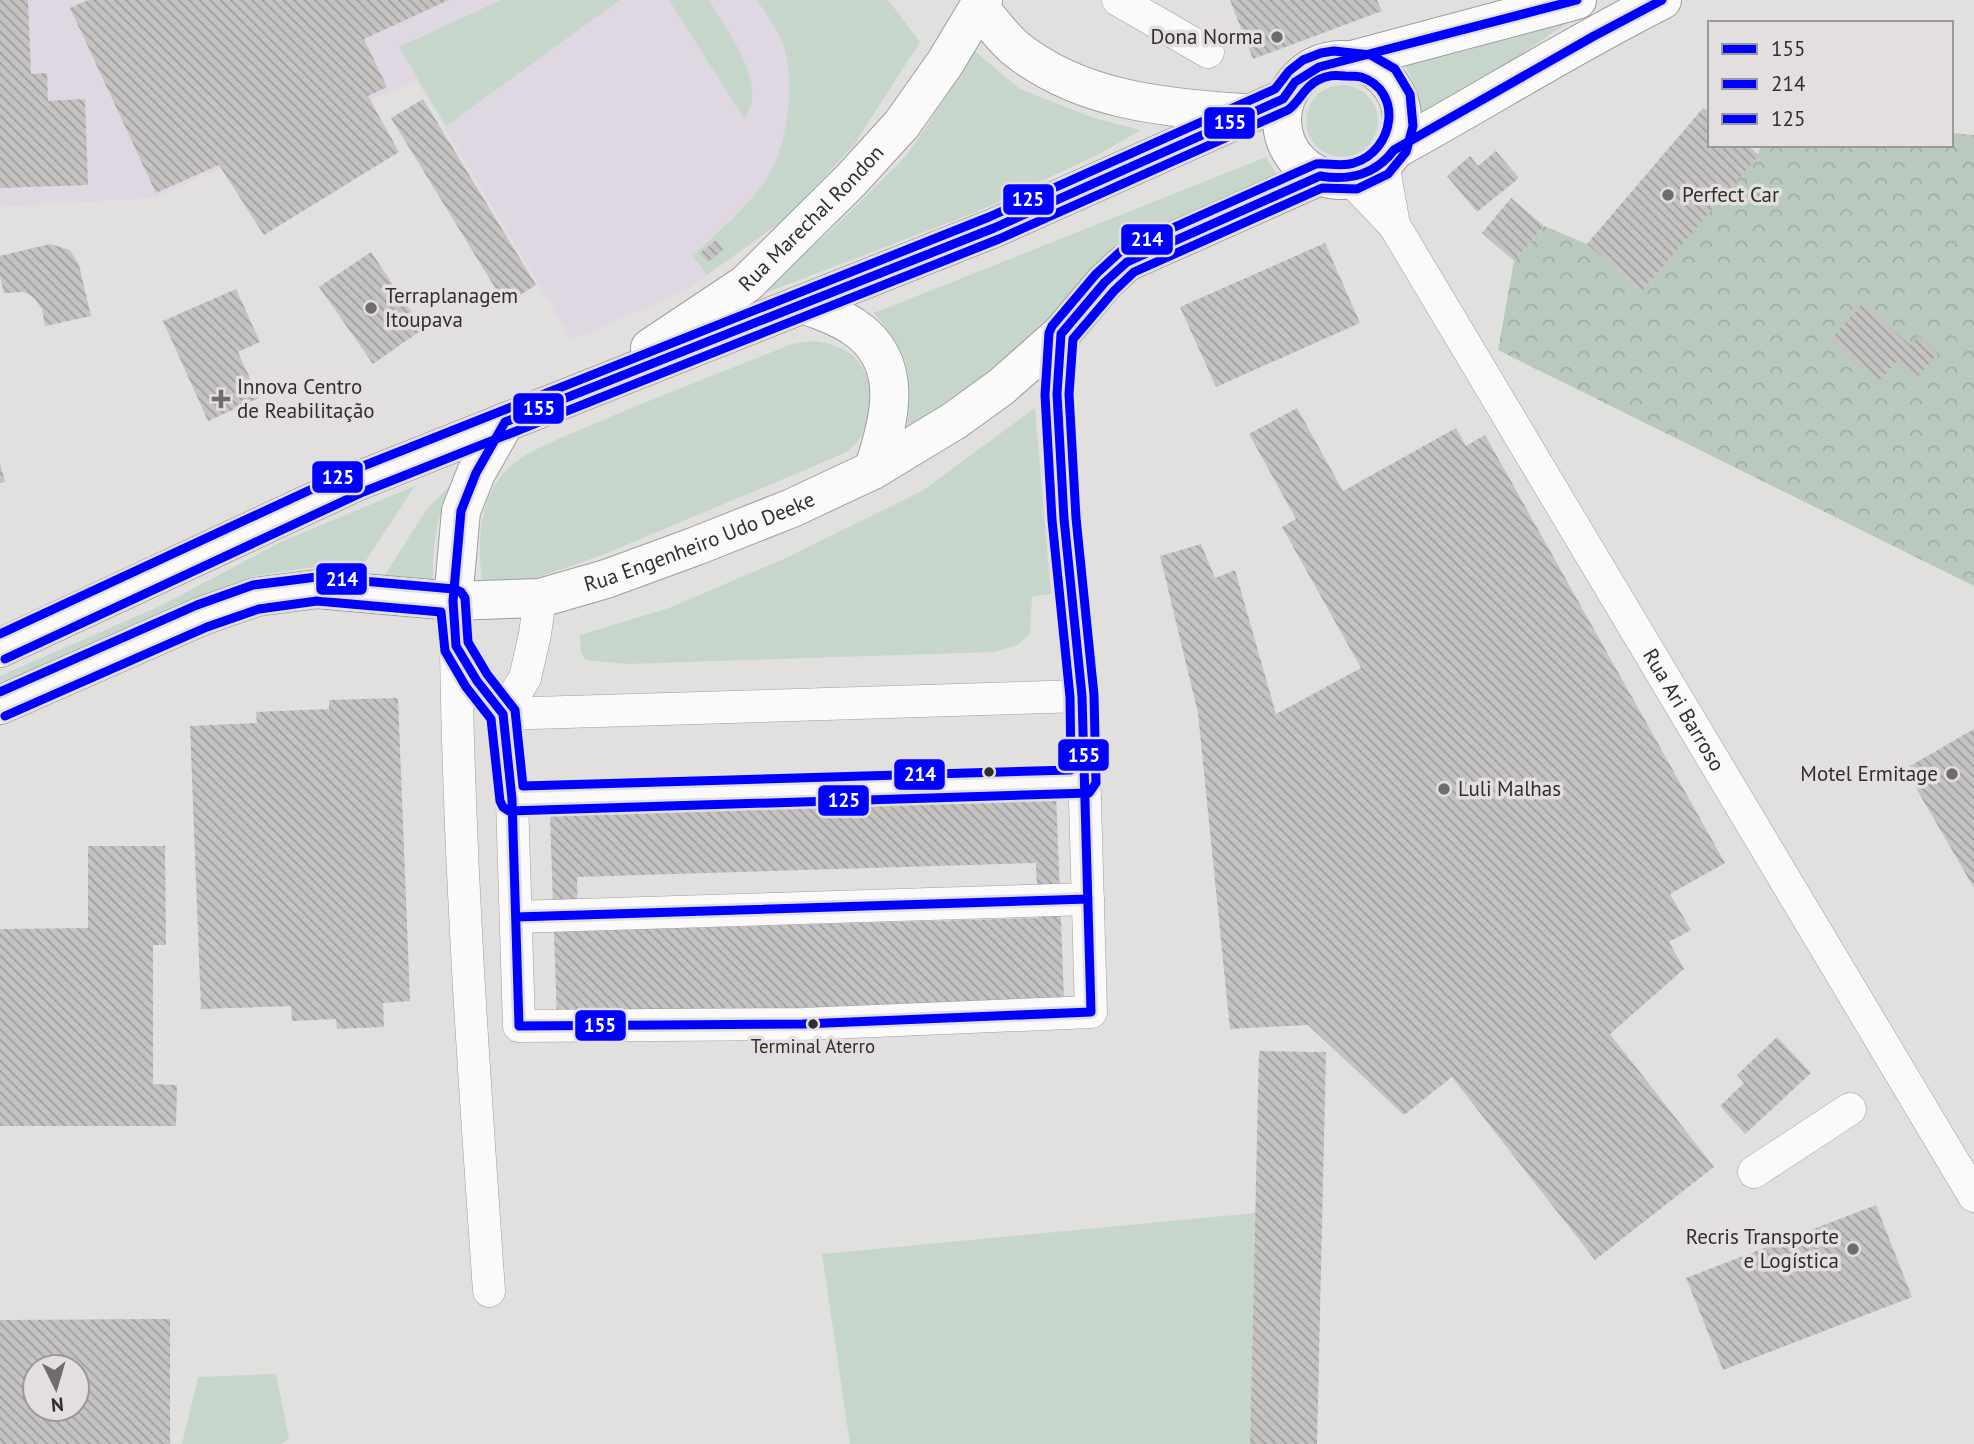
<svg xmlns="http://www.w3.org/2000/svg" width="1974" height="1444" viewBox="0 0 1974 1444" font-family="'PT Sans',sans-serif">
  <style>
    .education { fill: #dfd8e2 }
    .green { fill: #c6d6cb }
    .forest { fill: url(#forest-crowns) }
    .building { fill: url(#building-back-hatch); fill-rule: evenodd }
    .lines { fill: none; stroke-linecap: round; stroke-linejoin: round }
    .minor-casing { stroke: #9e9c9c; stroke-width: 33 }
    .major-casing { stroke: #9e9c9c; stroke-width: 40 }
    .minor { stroke: #fbfafa; stroke-width: 32 }
    .major { stroke: #fbfafa; stroke-width: 38 }
    .bus-1-casing { stroke: #e3dfde; stroke-width: 14 }
    .bus-2-casing { stroke: #e3dfde; stroke-width: 14 }
    .bus-3-casing { stroke: #e3dfde; stroke-width: 14 }
    .bus-1 { stroke: #00f; stroke-width: 9 }
    .bus-2 { stroke: #00f; stroke-width: 9 }
    .bus-3 { stroke: #00f; stroke-width: 9 }
    .poi-dot { fill: #6e6c6c; stroke: #e3dfde; stroke-width: 2.5 }
    .bus-dot { fill: #302e2e; stroke: #e3dfde; stroke-width: 2.5 }
    .labels { text-anchor: middle; stroke-width: 7; stroke-linejoin: round; paint-order: stroke }
    .bus-label { font-size: 19px; fill: #302e2e; stroke: #e3dfde }
    .poi-label { font-size: 21px; fill: #302e2e; stroke: #e3dfde; text-anchor: start }
    .street-label { font-size: 21px; fill: #302e2e; stroke: #e3dfde }
    .line-badge { stroke: #e3dfde; stroke-width: 2.5 }
    .badge-label { font-size: 19px; text-anchor: middle; font-weight: bold; fill: #fff }
  </style>
  <defs>
    <pattern id="forest-crowns" width="20" height="18" patternUnits="userSpaceOnUse" patternTransform="scale(1.75)"><rect width="20" height="18" fill="#b9c9be"/><path d="M2 6a3 3 0 1 1 6 0M12 15a3 3 0 1 1 6 0" fill="none" stroke="#9fada4"/></pattern>
    <pattern id="building-back-hatch" width="6" height="6" patternUnits="userSpaceOnUse" patternTransform="scale(1.75)"><rect width="6" height="6" fill="#c4c3c2"/><path d="M-1 5l2 2M0 0l6 6M5-1l2 2" fill="none" stroke="#a09f9e"/></pattern>
  </defs>
  <rect width="100%" height="100%" fill="#e2e0df"/>
  <path class="education" d="M 0,0 L 888,0 L 920,42 L 853,146 L 785,219 L 687,290 L 572,340 L 416,80 L 156,198 L 0,207 Z"/>
  <path class="green" d="M 501,0 L 620,0 L 446,126 L 399,47 Z
    M 669,0 L 709,0 C 724,25 756,68 752,99 C 751,106 747,113 745,120 Z
    M 757,0 L 888,0 L 920,42 L 853,146 L 785,219 L 707,275 L 693,256 C 720,230 751,205 770,173 C 788,142 795,81 784,47 C 779,31 766,14 757,0 Z
    M 1574,19 L 1422,120 L 1413,81 L 1404,64 L 1464,51 Z
    M 972,49 L 1020,89 L 1094,118 L 1141,130 L 1099,154 L 979,211 L 742,302 L 793,264 L 836,226 L 907,155 L 951,90 Z
    M1306 121a36 36 0 1 1 72 0a36 36 0 1 1-72 0Z
    M 1266,157 L 1282,182 L 1056,316 L 978,381 L 907,428 C 913,374 911,355 874,313 Z
    M 815,341 C 827,343 840,346 851,354 C 877,375 878,426 851,448 C 846,453 837,456 831,459 L 600,556 L 530,580 L 482,582 C 478,545 477,506 502,475 C 520,452 558,440 584,428 C 653,398 722,372 792,344 Z
    M 1035,408 L 1051,594 L 1032,597 L 1030,634 L 1017,645 L 994,652 L 627,664 L 585,660 L 581,652 L 580,635 L 669,608 L 788,557 L 922,491 Z
    M 450,485 C 437,519 430,551 434,587 L 381,581 L 427,509 Z
    M 415,486 L 359,571 L 322,566 L 254,576 L 0,688 L 0,676 L 160,606 L 285,540 Z
    M 1255,1213 L 1250,1444 L 850,1444 L 822,1254 Z
    M 276,1374 L 289,1438 L 281,1444 L 182,1444 L 198,1377 Z"/>
  <path class="forest" d="M 1951,133 L 1974,135 L 1974,586 L 1498,350 L 1514,261 L 1544,226 L 1587,244 L 1642,291 L 1758,155 L 1761,145 L 1951,145 Z"/>
  <path class="building" d="M 0,0 L 28,0 L 31,74 L 47,73 L 48,101 L 85,99 L 88,185 L 0,188 Z
    M 88,0 L 449,0 L 364,39 L 387,87 L 368,96 L 399,152 L 264,235 L 219,165 L 156,193 L 70,8 Z
    M 1230,0 L 1377,0 L 1382,11 L 1253,59 Z
    M 423,99 L 536,285 L 505,304 L 391,118 Z
    M 1703,108 L 1710,114 L 1710,145 L 1747,145 L 1759,155 L 1642,291 L 1587,244 Z
    M 1496,151 L 1519,178 L 1477,212 L 1447,176 L 1470,156 L 1478,166 Z
    M 1511,198 L 1544,226 L 1514,261 L 1482,233 Z
    M 716,240 L 723,250 L 708,262 L 700,253 Z
    M 1325,243 L 1360,323 L 1216,387 L 1180,307 Z
    M 50,244 L 70,250 L 79,265 L 91,316 L 45,326 L 42,309 L 34,298 L 24,292 L 4,293 L 0,276 L 0,256 Z
    M 371,252 L 423,329 L 373,364 L 319,287 Z
    M 236,289 L 260,342 L 238,352 L 259,398 L 208,421 L 163,321 Z
    M 1863,303 L 1910,345 L 1918,336 L 1938,353 L 1917,378 L 1897,361 L 1879,381 L 1831,339 Z
    M 1297,408 L 1343,491 L 1456,428 L 1466,446 L 1485,435 L 1725,863 L 1670,894 L 1691,930 L 1669,942 L 1684,969 L 1610,1034 L 1714,1167 L 1595,1260 L 1452,1077 L 1404,1115 L 1308,1025 L 1230,1029 L 1198,713 L 1160,556 L 1201,544 L 1215,578 L 1235,570 L 1276,714 L 1361,668 L 1282,527 L 1296,519 L 1249,434 Z
    M 0,463 L 5,482 L 0,483 Z
    M 398,698 L 410,1001 L 383,1003 L 384,1027 L 337,1029 L 336,1019 L 292,1021 L 291,1006 L 201,1009 L 190,726 L 257,723 L 256,712 L 329,709 L 329,700 Z
    M 1974,729 L 1974,888 L 1905,769 Z
    M 1055,769 L 1064,1000 L 557,1019 L 549,788 ZM 1036,863 L 1038,918 L 578,931 L 577,877 Z
    M 88,846 L 165,846 L 166,945 L 153,945 L 153,1084 L 177,1085 L 176,1126 L 0,1126 L 0,929 L 88,928 Z
    M 1777,1037 L 1811,1073 L 1745,1134 L 1720,1106 L 1744,1083 L 1737,1075 Z
    M 1259,1051 L 1326,1052 L 1317,1444 L 1250,1444 Z
    M 1876,1205 L 1912,1297 L 1723,1370 L 1686,1278 Z
    M 170,1319 L 170,1444 L 0,1444 L 0,1320 ZM 35,1367 L 77,1367 L 77,1409 L 35,1409 Z"/>
  <g class="lines">
    <defs>
      <g id="minor">
        <path d="M 1118,0 L 1208,52"/>
        <path d="M 1383,163 L 1394,225"/>
        <path id="s1" d="M 1349,178 L 1394,225 L 1974,1196"/>
        <path d="M 453,601 L 456,646 L 477,681 L 503,714 L 512,799 L 519,1026 L 803,1024 L 1091,1012 L 1082,696 L 1064,519 L 1057,394 L 1061,334"/>
        <path d="M 456,648 C 459,863 474,1076 489,1291"/>
        <path d="M 503,714 L 1082,696"/>
        <path d="M 503,714 L 525,678 L 535,634 L 540,598"/>
        <path d="M 512,799 L 1084,782"/>
        <path d="M 516,917 L 1088,899"/>
        <path d="M 1754,1172 L 1850,1109"/>
      </g>
      <g id="major">
        <path d="M 979,8 C 991,21 1002,37 1015,48 C 1079,100 1164,108 1243,113"/>
        <circle cx="1342" cy="120" r="60"/>
        <path d="M 1348,61 L 1577,0"/>
        <path d="M 1394,150 C 1484,101 1570,46 1662,0"/>
        <path d="M 804,304 C 820,311 840,317 854,327 C 906,362 890,420 873,470"/>
        <path id="s2" d="M 650,348 L 746,284 L 851,180 L 902,124 L 945,63 L 983,0"/>
        <path d="M 453,601 L 461,511 L 476,473 L 505,422"/>
        <path d="M 0,648 L 358,481 L 994,228 L 1283,99"/>
        <path id="s3" d="M 0,705 L 202,616 L 256,597 L 317,589 L 453,601 L 540,598 L 606,579 L 696,546 L 792,508 L 873,470 L 954,421 L 1001,387 L 1061,334 L 1105,282 L 1127,262 L 1320,176"/>
      </g>
    </defs>
    <use href="#minor" class="minor-casing"/>
    <use href="#major" class="major-casing"/>
    <use href="#minor" class="minor"/>
    <use href="#major" class="major"/>
    <defs>
      <path id="bus-1" d="M 1577,0 L 1319,67 L 1295,82 L 1283,99 L 994,228 L 505,422 L 476,473 L 461,511 L 453,601 L 456,646 L 477,681 L 503,714 L 512,799 L 519,1026 L 803,1024 L 1091,1012 L 1082,696 L 1064,519 L 1057,394 L 1061,334 L 1105,282 L 1127,262 L 1320,176 C 1350,181 1375,175 1394,150 L 1594,36 L 1662,0
        M 516,917 L 1088,899"/>
      <path id="bus-2" d="M 0,692 L 197,605 L 253,585 L 317,577 L 454,589 L 461,592 L 465,598 L 468,642 L 487,674 L 515,710 L 523,786 L 1071,770 L 1070,697 L 1052,520 L 1045,395 L 1049,333 L 1052,326 L 1096,274 L 1121,251 L 1316,164 C 1328,163 1343,167 1354,163 C 1394,151 1404,91 1361,77 C 1357,76 1350,76 1345,76 C 1335,75 1327,75 1318,80 C 1304,87 1300,101 1288,110 L 999,239 L 363,492 L 5,659"/>
      <path id="bus-3" d="M 0,634 L 353,470 L 989,217 L 1275,89 L 1289,71 L 1303,60 L 1321,53 L 1334,51 L 1371,55 L 1395,69 L 1410,94 L 1413,126 L 1406,152 L 1388,174 L 1357,189 L 1322,188 L 1134,272 L 1114,291 L 1073,339 L 1069,394 L 1076,518 L 1094,695 L 1096,783 L 1089,793 L 509,811 L 503,807 L 500,801 L 491,719 L 466,687 L 445,651 L 441,612 L 317,601 L 259,609 L 207,627 L 5,716"/>
    </defs>
    <use href="#bus-1" class="bus-1-casing"/>
    <use href="#bus-2" class="bus-2-casing"/>
    <use href="#bus-3" class="bus-3-casing"/>
    <use href="#bus-1" class="bus-1"/>
    <use href="#bus-2" class="bus-2"/>
    <use href="#bus-3" class="bus-3"/>
  </g>
  <g class="poi-dot">
    <circle cx="1277" cy="37" r="7"/>
    <circle cx="1668" cy="195" r="7"/>
    <circle cx="371" cy="308" r="7"/>
    <path d="M217.5 388.5h7v7h7v7h-7v7h-7v-7h-7v-7h7z"/>
    <circle cx="1952" cy="774" r="7"/>
    <circle cx="1444" cy="789" r="7"/>
    <circle cx="1853" cy="1249" r="7"/>
  </g>
  <g class="bus-dot">
    <circle cx="989" cy="772" r="6"/>
    <circle cx="813" cy="1024" r="6"/>
  </g>
  <g class="labels">
    <g class="bus-label">
      <text x="813" y="1053">Terminal Aterro</text>
    </g>
    <g class="poi-label">
      <text x="1263" y="44" text-anchor="end">Dona Norma</text>
      <text x="1682" y="202">Perfect Car</text>
      <text x="385" y="303">Terraplanagem<tspan x="385" dy="24">Itoupava</tspan></text>
      <text x="237" y="394">Innova Centro<tspan x="237" dy="24">de Reabilitação</tspan></text>
      <text x="1938" y="781" text-anchor="end">Motel Ermitage</text>
      <text x="1458" y="796">Luli Malhas</text>
      <text x="1839" y="1244" text-anchor="end">Recris Transporte<tspan x="1839" dy="24">e Logística</tspan></text>
    </g>
    <g class="street-label">
      <text dy="7" stroke="none"><textPath href="#s2" startOffset="208">Rua Marechal Rondon</textPath></text>
      <text dy="7" stroke="none"><textPath href="#s3" startOffset="732">Rua Engenheiro Udo Deeke</textPath></text>
      <text dy="7" stroke="none"><textPath href="#s1" startOffset="630">Rua Ari Barroso</textPath></text>
    </g>
  </g>
  <g class="line-badge">
    <rect x="1203" y="106" width="53" height="34" rx="7" fill="#00f"/>
    <rect x="1002" y="183" width="53" height="33" rx="7" fill="#00f"/>
    <rect x="1120" y="223" width="54" height="33" rx="7" fill="#00f"/>
    <rect x="512" y="392" width="53" height="33" rx="7" fill="#00f"/>
    <rect x="311" y="460" width="53" height="34" rx="7" fill="#00f"/>
    <rect x="315" y="562" width="53" height="34" rx="7" fill="#00f"/>
    <rect x="1057" y="738" width="53" height="34" rx="7" fill="#00f"/>
    <rect x="893" y="758" width="53" height="33" rx="7" fill="#00f"/>
    <rect x="817" y="784" width="53" height="33" rx="7" fill="#00f"/>
    <rect x="574" y="1009" width="53" height="33" rx="7" fill="#00f"/>
  </g>
  <g class="badge-label">
    <text x="1230" y="129">155</text>
    <text x="1028" y="206">125</text>
    <text x="1147" y="246">214</text>
    <text x="539" y="415">155</text>
    <text x="338" y="484">125</text>
    <text x="342" y="586">214</text>
    <text x="1084" y="762">155</text>
    <text x="920" y="781">214</text>
    <text x="844" y="807">125</text>
    <text x="600" y="1032">155</text>
  </g>
  <rect x="1708" y="21" width="245" height="126" fill="#e3dfde" stroke="#9b9898" stroke-width="2"/>
  <rect x="1722" y="44" width="35" height="10" fill="#0000ff" stroke="#9b9898" stroke-width="2"/>
  <text x="1771" y="56" font-size="21" fill="#302e2e">155</text>
  <rect x="1722" y="79" width="35" height="10" fill="#0000ff" stroke="#9b9898" stroke-width="2"/>
  <text x="1771" y="91" font-size="21" fill="#302e2e">214</text>
  <rect x="1722" y="114" width="35" height="10" fill="#0000ff" stroke="#9b9898" stroke-width="2"/>
  <text x="1771" y="126" font-size="21" fill="#302e2e">125</text>
  <g transform="translate(56 1388) rotate(175)"><circle r="33" fill="#e3dfde" stroke="#9b9898" stroke-width="2"/>
  <path d="M0-5L12 26L0 18L-12 26Z" fill="#6e6c6c"/>
  <text y="-10" font-size="19" font-weight="bold" text-anchor="middle" fill="#302e2e">N</text>
  </g>
</svg>
